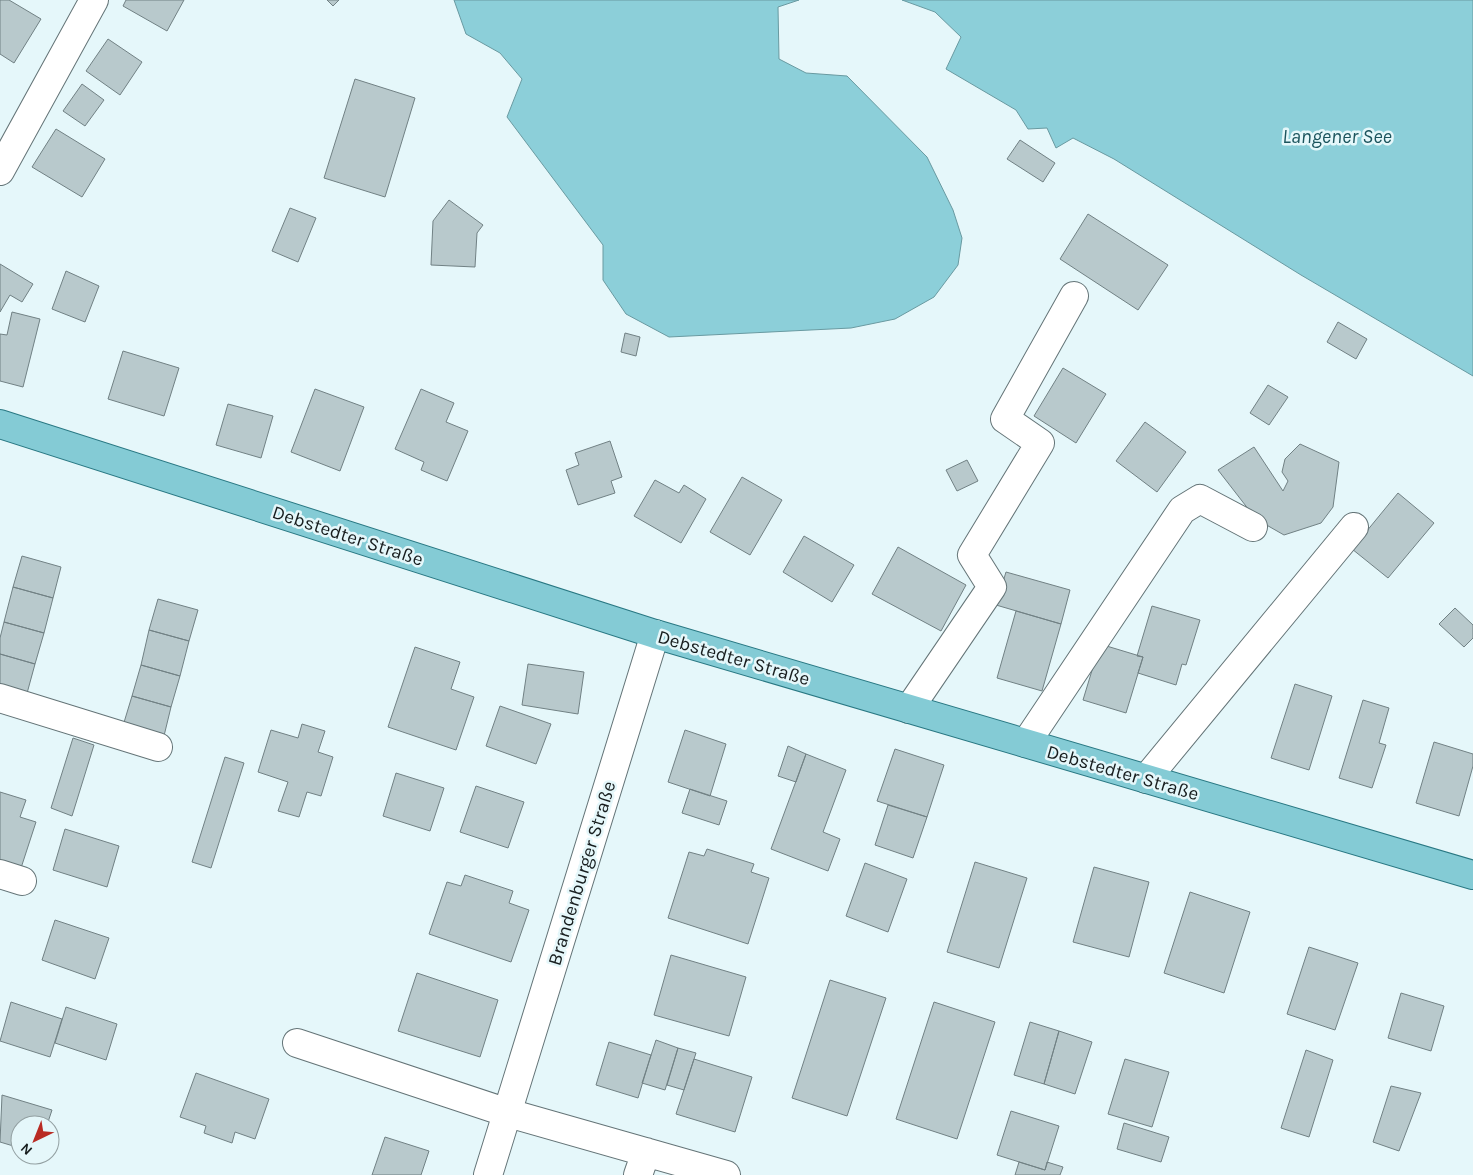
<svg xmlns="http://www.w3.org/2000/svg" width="1473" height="1175" viewBox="0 0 1473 1175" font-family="Karla,sans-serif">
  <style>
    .water { fill: #8ccfd9; stroke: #699aa1 }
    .building { fill: #b8c9cc; stroke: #718184 }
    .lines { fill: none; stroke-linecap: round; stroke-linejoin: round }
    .minor-casing { stroke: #647477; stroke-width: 30 }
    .major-casing { stroke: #297883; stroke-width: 30 }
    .minor { stroke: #fff; stroke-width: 28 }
    .major { stroke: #84cbd5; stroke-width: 28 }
    .labels { text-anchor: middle; stroke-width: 5; stroke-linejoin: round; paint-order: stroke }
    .street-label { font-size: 19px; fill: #171d1e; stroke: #e5f7fa }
    .water-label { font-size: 20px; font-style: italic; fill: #1b545d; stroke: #e5f7fa }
  </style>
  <rect width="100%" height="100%" fill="#e5f7fa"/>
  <path class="water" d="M 454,0 L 799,0 L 778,7 L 779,59 L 806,73 L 847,76 L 927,157 L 953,210 L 962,238 L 958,265 L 934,297 L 895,319 L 851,328 L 669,337 L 626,314 L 603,280 L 603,245 L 507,117 L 522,79 L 500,53 L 466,34 Z
    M 902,0 L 1473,0 L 1473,376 L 1301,275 L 1114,159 L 1073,138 L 1056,148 L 1047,128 L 1028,129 L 1016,110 L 946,69 L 961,37 L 935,12 Z"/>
  <path class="building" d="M 0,0 L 9,0 L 41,19 L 14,63 L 0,54 Z
    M 126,0 L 184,0 L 167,31 L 123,6 Z
    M 327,0 L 339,0 L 333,6 Z
    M 108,39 L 142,62 L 120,95 L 86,71 Z
    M 355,79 L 415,98 L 385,197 L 324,178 Z
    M 82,84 L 104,100 L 85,126 L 63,111 Z
    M 56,129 L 105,159 L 82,197 L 32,167 Z
    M 1020,140 L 1055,163 L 1043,182 L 1007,159 Z
    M 449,200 L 483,225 L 477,233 L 475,267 L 431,265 L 433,221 Z
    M 290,208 L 316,218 L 298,262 L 272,251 Z
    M 1088,214 L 1168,265 L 1138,310 L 1060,259 Z
    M 0,264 L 33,284 L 22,302 L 10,295 L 0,312 Z
    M 66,271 L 99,286 L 85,322 L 52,309 Z
    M 12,312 L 40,319 L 23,387 L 0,381 L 0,334 L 7,335 Z
    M 1338,322 L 1367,339 L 1356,359 L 1327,342 Z
    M 625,333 L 640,337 L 636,356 L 621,352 Z
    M 123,351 L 179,368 L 164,416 L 108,399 Z
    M 1063,368 L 1106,394 L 1076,443 L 1034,416 Z
    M 1268,385 L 1288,397 L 1269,425 L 1250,413 Z
    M 315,389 L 364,407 L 340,471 L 291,452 Z
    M 421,389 L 454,403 L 446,422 L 468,431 L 447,481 L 421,470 L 424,462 L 395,449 Z
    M 228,404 L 273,416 L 261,458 L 216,445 Z
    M 1145,422 L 1186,452 L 1157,492 L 1116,461 Z
    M 610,441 L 622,477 L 611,481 L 615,493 L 578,505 L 566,470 L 579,465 L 575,453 Z
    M 1300,444 L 1339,462 L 1333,507 L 1321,523 L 1284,535 L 1256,519 L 1218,470 L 1254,447 L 1283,491 L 1288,481 L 1282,472 L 1285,459 Z
    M 967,460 L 978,481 L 957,491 L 946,470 Z
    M 742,477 L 782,500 L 750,555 L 710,532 Z
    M 655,480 L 679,493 L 684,485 L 706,499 L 681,543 L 634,516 Z
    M 1398,493 L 1434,523 L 1388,578 L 1352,549 Z
    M 804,536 L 854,565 L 832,602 L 783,572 Z
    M 898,547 L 966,585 L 941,631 L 872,594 Z
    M 22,556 L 61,567 L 53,598 L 13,587 Z
    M 1006,572 L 1070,590 L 1061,624 L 996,605 Z
    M 13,587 L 53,598 L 44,633 L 4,622 Z
    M 158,599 L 198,610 L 189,641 L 149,630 Z
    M 1152,606 L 1200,620 L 1186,665 L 1182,664 L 1176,685 L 1138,673 L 1143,657 L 1137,656 Z
    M 1455,608 L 1473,625 L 1473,638 L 1464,647 L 1439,624 Z
    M 1016,611 L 1061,624 L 1042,691 L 997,678 Z
    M 4,622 L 44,633 L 35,664 L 0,654 L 0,638 Z
    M 149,630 L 189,641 L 180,676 L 141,665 Z
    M 1100,644 L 1143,657 L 1126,713 L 1083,700 Z
    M 415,647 L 460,662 L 451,689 L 474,697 L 456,750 L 388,727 Z
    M 0,654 L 35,664 L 26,697 L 0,690 Z
    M 528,664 L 584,672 L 578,714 L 522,705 Z
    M 141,665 L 180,676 L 171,707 L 132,696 Z
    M 1295,684 L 1332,696 L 1309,770 L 1271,758 Z
    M 132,696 L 171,707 L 163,740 L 122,729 Z
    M 1363,700 L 1389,708 L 1379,743 L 1386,745 L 1372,788 L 1339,778 Z
    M 500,706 L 551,724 L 536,764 L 486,746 Z
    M 302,724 L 325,731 L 318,752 L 333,757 L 321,796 L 307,792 L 299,817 L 278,811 L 288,782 L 258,772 L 271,730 L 298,738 Z
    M 685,730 L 726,744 L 710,796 L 668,782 Z
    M 73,738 L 94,745 L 72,816 L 51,808 Z
    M 1434,742 L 1473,754 L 1473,766 L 1459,816 L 1416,803 Z
    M 788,746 L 806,754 L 796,782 L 778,776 Z
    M 895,749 L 944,765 L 927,817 L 877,801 Z
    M 806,754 L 846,770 L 823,832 L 840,839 L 828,871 L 771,849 Z
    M 225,757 L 244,763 L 211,868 L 192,862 Z
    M 396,773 L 444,788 L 430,831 L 383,816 Z
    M 476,786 L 524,802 L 508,848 L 460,832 Z
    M 690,789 L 727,801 L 719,825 L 682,813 Z
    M 0,792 L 26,800 L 20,817 L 36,822 L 21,868 L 0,861 Z
    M 888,805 L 927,817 L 913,858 L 875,845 Z
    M 65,829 L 119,846 L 107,887 L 53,870 Z
    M 707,849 L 754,864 L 751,872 L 769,878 L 748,944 L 668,918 L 689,852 L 704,856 Z
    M 975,862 L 1027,878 L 999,968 L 947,952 Z
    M 865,863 L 907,879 L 888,932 L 846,916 Z
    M 1094,867 L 1149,882 L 1129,957 L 1073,942 Z
    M 465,875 L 513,891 L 509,903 L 529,910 L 511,962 L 429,934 L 447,882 L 461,886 Z
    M 1190,892 L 1250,912 L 1224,993 L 1164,973 Z
    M 55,920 L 109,938 L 95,979 L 42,960 Z
    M 1309,947 L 1358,963 L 1335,1030 L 1287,1014 Z
    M 671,955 L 746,977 L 729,1036 L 654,1015 Z
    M 417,973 L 498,1000 L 480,1057 L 398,1031 Z
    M 830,980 L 886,998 L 847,1116 L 792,1098 Z
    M 1401,993 L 1444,1006 L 1431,1051 L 1388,1038 Z
    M 11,1002 L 62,1019 L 50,1057 L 0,1041 Z
    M 934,1002 L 995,1022 L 957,1139 L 896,1119 Z
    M 66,1007 L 117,1024 L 106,1060 L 55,1043 Z
    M 1030,1022 L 1059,1031 L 1044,1084 L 1014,1075 Z
    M 1059,1031 L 1092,1042 L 1075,1094 L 1044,1084 Z
    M 656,1040 L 678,1048 L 665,1090 L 642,1083 Z
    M 609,1042 L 651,1055 L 638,1098 L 596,1085 Z
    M 678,1048 L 696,1053 L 684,1090 L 667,1085 Z
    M 1306,1050 L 1333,1060 L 1309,1137 L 1281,1128 Z
    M 694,1059 L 752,1077 L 735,1132 L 676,1114 Z
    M 1125,1059 L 1169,1072 L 1152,1127 L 1108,1114 Z
    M 196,1073 L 269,1099 L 255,1139 L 235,1132 L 232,1143 L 204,1133 L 206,1126 L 180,1117 Z
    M 1391,1086 L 1421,1093 L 1399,1151 L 1373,1142 Z
    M 2,1095 L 52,1110 L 47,1125 L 20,1125 L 20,1148 L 0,1142 Z
    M 1011,1111 L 1059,1126 L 1045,1170 L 997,1155 Z
    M 1124,1123 L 1169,1137 L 1161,1162 L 1117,1149 Z
    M 385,1137 L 429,1151 L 421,1175 L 372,1175 Z
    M 1019,1162 L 1045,1170 L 1047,1162 L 1063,1167 L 1060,1175 L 1015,1175 Z"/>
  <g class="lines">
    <defs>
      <path id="minor" d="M 0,171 L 94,0
        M 0,698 L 158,747
        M 909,709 L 992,587 L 972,555 L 1040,443 L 1005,419 L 1074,296
        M 1026,743 L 1182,510 L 1200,499 L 1253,527
        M 1146,779 L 1354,527
        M 0,874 L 22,881
        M 297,1043 L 508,1113 L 726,1175
        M 488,1175 L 655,634
        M 638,1175 L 646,1152"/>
      <path id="major" d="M 0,424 L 655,634 L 1473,875"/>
    </defs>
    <use href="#minor" class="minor-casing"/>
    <use href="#major" class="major-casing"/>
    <use href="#minor" class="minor"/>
    <use href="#major" class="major"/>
  </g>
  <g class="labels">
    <g class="street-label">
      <text transform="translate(348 535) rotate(18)" y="7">Debstedter Straße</text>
      <text transform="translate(734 657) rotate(16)" y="7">Debstedter Straße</text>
      <text transform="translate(1123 772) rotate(16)" y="7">Debstedter Straße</text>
      <text transform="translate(581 873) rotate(-73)" y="7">Brandenburger Straße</text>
    </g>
    <g class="water-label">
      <text x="1337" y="143">Langener See</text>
    </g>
  </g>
  <g transform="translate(35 1140) rotate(223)"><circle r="24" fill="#e5f7fa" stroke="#93a0a2"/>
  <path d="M0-4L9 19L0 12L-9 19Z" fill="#b92b23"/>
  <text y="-8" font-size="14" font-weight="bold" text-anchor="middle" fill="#171d1e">N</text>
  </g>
</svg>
